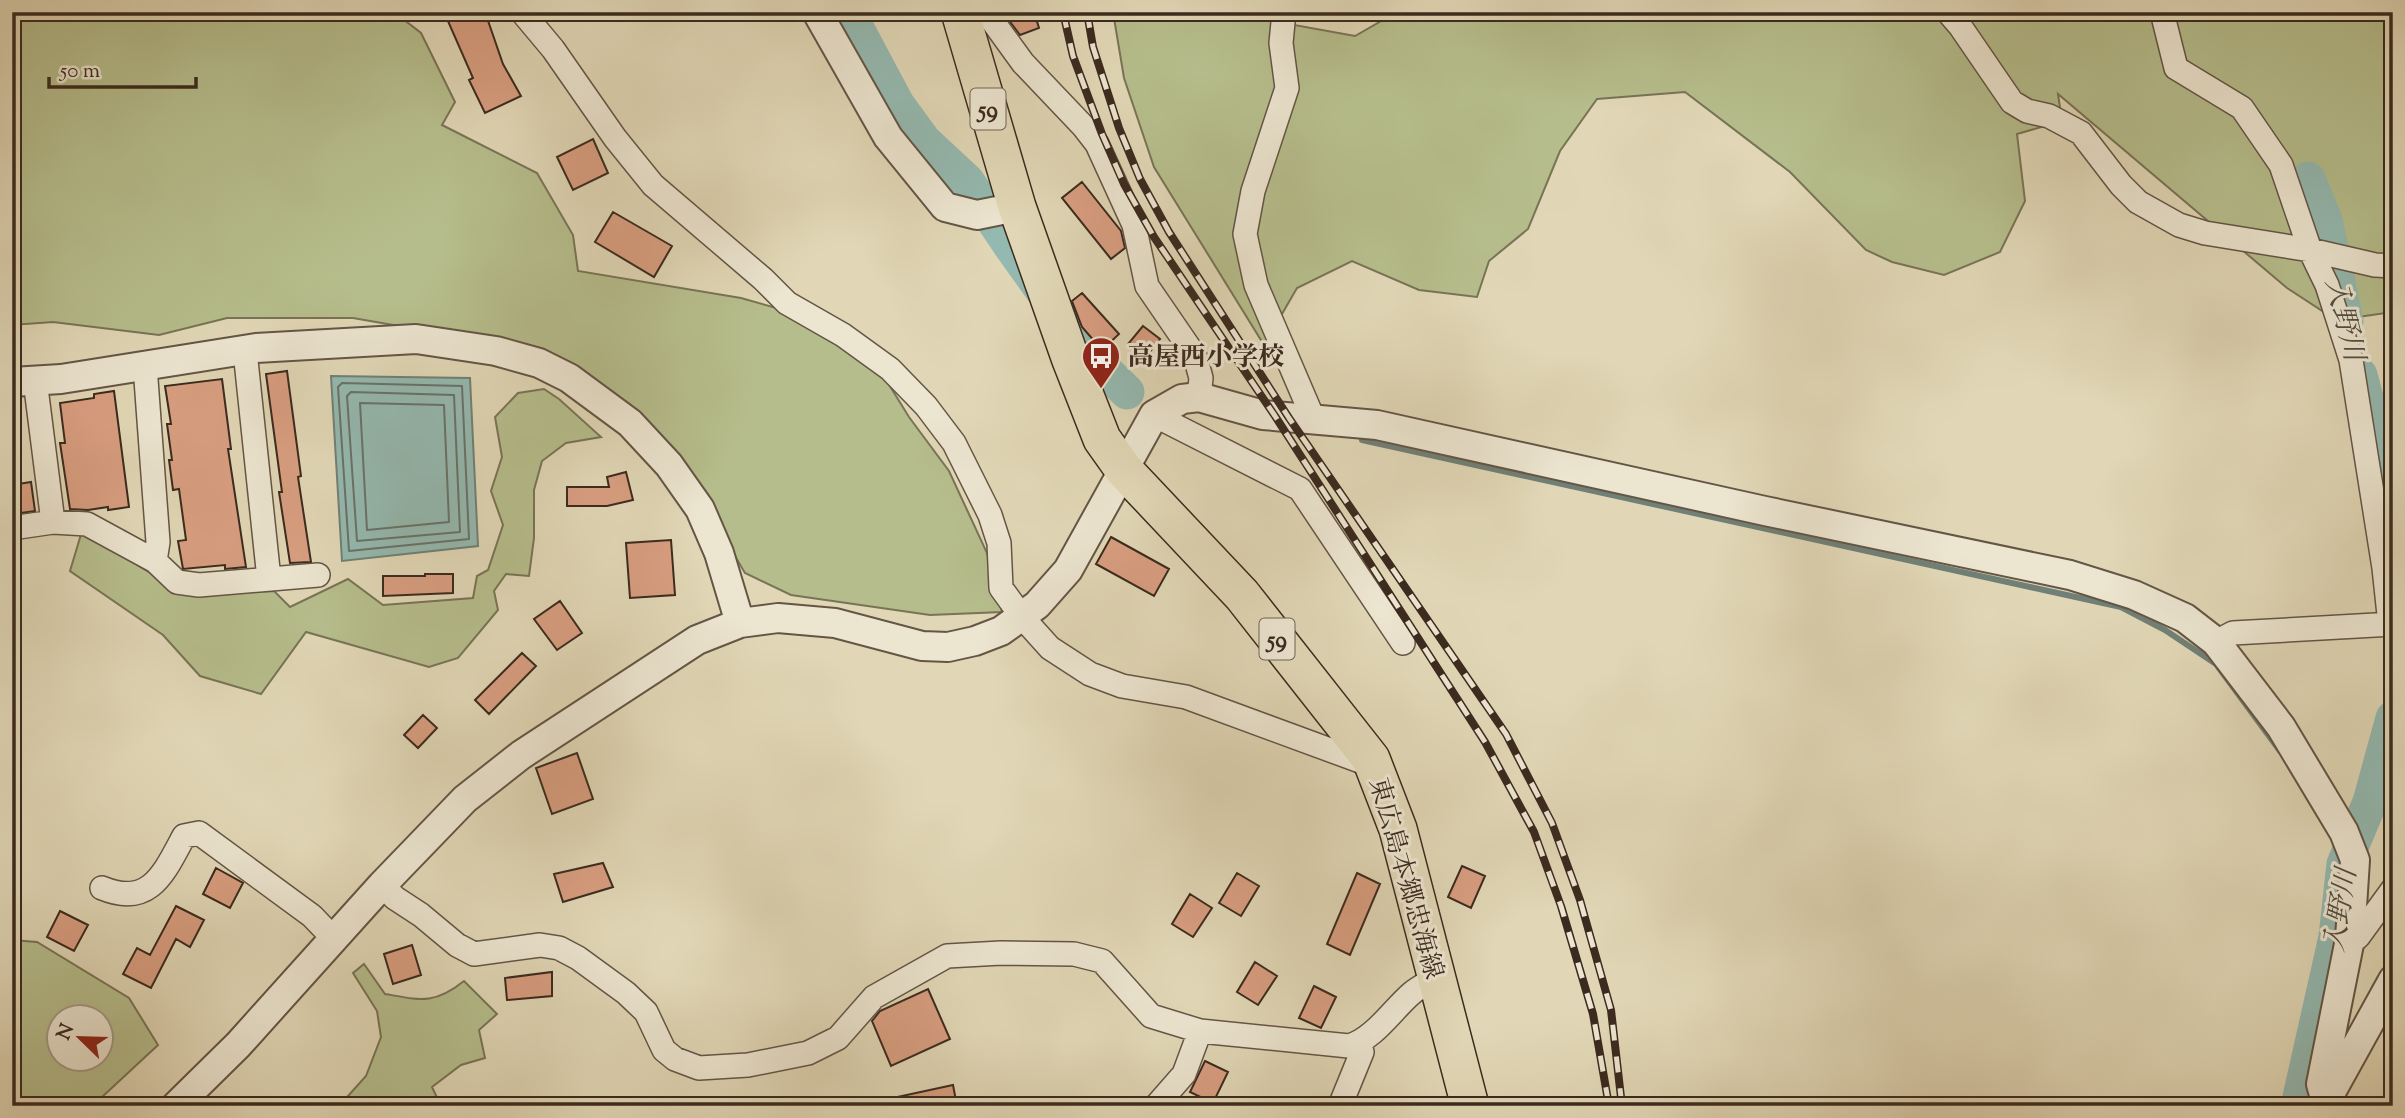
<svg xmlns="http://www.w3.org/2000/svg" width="2405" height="1118" viewBox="0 0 2405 1118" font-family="'Sorts Mill Goudy','Noto Serif JP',serif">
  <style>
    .green { fill: #b6bd8c; stroke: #787456; stroke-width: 2; fill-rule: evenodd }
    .water { fill: #94b9b0; stroke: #708076; stroke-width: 2 }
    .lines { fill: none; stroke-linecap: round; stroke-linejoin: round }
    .shore { stroke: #687268; stroke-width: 2 }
    .stream { stroke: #708076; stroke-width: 6 }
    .river { stroke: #94b9b0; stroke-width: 35 }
    .building { fill: #d89e80; stroke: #3b2a1f; stroke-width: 2 }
    .minor-casing { stroke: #645545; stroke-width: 26 }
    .tertiary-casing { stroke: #645545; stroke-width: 32 }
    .primary-casing { stroke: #3b2a1f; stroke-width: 40 }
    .minor { stroke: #ece5d0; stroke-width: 23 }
    .tertiary { stroke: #ece5d0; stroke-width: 28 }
    .primary { stroke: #e1d7b6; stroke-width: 37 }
    .rail-casing { stroke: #3b2a1f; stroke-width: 8 }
    .rail { stroke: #ece5d0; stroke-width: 5; stroke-dasharray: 16; stroke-linecap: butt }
    .labels { text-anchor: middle; stroke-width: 6; stroke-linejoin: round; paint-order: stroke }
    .shield { fill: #ece5d0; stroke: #706254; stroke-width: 2 }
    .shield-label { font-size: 24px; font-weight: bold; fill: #3b2a1f }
    .poi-label { font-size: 26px; font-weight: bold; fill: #3b2a1f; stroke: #ece5d0; text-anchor: start }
    .street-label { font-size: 26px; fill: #3b2a1f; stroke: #ece5d0 }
    .water-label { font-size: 28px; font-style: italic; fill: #514e43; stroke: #ece5d0 }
  </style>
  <rect width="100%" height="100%" fill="#e1d7b6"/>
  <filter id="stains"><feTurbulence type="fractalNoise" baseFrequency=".00286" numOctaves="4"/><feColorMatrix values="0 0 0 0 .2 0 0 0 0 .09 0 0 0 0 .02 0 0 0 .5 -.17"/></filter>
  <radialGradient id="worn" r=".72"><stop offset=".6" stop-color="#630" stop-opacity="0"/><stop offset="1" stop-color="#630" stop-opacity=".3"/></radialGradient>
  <path class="green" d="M 12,12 L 394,12 L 421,33 L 455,102 L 442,125 L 537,173 L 573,235 L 578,271 L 741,298 L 815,319 L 883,375 L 909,417 L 949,471 L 987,553 L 1002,612 L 930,615 L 791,595 L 745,573 L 674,454 L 616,395 L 416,329 L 353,318 L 227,318 L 159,335 L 53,322 L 12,325 Z
    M 1113,12 L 1283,12 L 1283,23 L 1355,36 L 1397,12 L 2382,12 L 2393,24 L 2393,312 L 2358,317 L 2330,316 L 2287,288 L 2058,94 L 2062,121 L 2017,134 L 2025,201 L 2000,252 L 1944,275 L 1892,262 L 1866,250 L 1790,172 L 1685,92 L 1597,99 L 1560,151 L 1528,229 L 1489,261 L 1477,297 L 1419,290 L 1352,261 L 1297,288 L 1264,345 L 1154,167 L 1124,78 Z
    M 544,389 L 559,399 L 601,437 L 566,443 L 542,461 L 534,490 L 534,538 L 529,576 L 506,574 L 494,591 L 498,610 L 458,658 L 429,667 L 306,632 L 261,694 L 200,676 L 163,635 L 70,571 L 82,531 L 183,593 L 274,591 L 290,607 L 348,579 L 383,605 L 473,598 L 477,576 L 488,570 L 503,525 L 491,491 L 502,457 L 495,417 L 518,393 Z
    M 12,940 L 37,942 L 129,998 L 158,1045 L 101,1098 L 88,1106 L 12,1106 ZM 102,1016 L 102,1058 L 60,1058 L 60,1016 Z
    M 364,964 L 385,994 C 420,1000 434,1005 464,981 L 497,1014 L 479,1030 L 485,1058 L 461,1065 L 432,1087 L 441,1106 L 339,1106 L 366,1076 L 381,1037 L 377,1011 L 353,973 Z"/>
  <path class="water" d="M 331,376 L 470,378 L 478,546 L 342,561 Z"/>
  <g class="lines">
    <path class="shore" d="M 342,383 L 462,386 L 469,539 L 349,551 L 338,387 Z
      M 351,392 L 454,395 L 460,532 L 357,541 L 347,396 Z
      M 360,403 L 444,405 L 449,522 L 367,530 Z"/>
    <path class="stream" d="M 1362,440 L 2121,607 L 2165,630 L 2216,664 L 2280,751"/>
    <path class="river" d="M 848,12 L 897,104 L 924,141 L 967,181 L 1010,245 L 1087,353 L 1127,392
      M 2308,179 L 2325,220 L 2346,321
      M 2360,375 L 2393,500
      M 2298,1106 L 2336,937 L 2344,864 L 2370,802 L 2393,718"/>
  </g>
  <path class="building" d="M 444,12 L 485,12 L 503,64 L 521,96 L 485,113 L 469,80 L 473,78 Z
    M 1007,12 L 1034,12 L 1039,28 L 1020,35 L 1011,23 Z
    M 593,139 L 608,173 L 573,190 L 557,157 Z
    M 1082,182 L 1121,231 L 1125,248 L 1111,259 L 1062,198 Z
    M 613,212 L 672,246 L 654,277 L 595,242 Z
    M 1082,293 L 1119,334 L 1102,350 L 1082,327 L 1072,301 Z
    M 1143,326 L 1160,339 L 1145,358 L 1128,344 Z
    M 287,371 L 301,476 L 298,477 L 311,562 L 290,563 L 279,492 L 282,492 L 266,374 Z
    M 222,379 L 231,449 L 228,449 L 246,567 L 225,569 L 225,565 L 183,569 L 178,541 L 186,540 L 179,489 L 173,490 L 169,460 L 172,460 L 167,424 L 171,424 L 165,386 Z
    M 114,391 L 129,507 L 108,510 L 108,507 L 88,510 L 70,509 L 60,443 L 65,443 L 60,403 L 94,398 L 94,394 Z
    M 626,472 L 633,500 L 607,506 L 567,506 L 567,487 L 609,487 L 607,477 Z
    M 31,482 L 35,511 L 14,514 L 12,485 Z
    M 1111,537 L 1169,569 L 1154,596 L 1096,564 Z
    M 671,540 L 675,595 L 630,598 L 626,543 Z
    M 425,574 L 453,574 L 453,593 L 383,596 L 383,576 L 425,576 Z
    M 560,601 L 582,633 L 557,650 L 534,619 Z
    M 522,653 L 536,666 L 489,714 L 475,700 Z
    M 423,715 L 437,728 L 418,748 L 404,735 Z
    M 577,753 L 593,799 L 552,814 L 536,768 Z
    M 603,863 L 613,887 L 563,902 L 554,874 Z
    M 1462,866 L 1485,876 L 1471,908 L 1448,897 Z
    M 216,868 L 243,883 L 230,908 L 203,894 Z
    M 1237,873 L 1259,886 L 1241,916 L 1219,903 Z
    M 1357,873 L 1380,884 L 1350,955 L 1327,944 Z
    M 1190,894 L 1212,908 L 1193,937 L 1172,924 Z
    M 176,906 L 204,920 L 190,947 L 176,939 L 151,988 L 123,974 L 137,948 L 150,955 Z
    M 60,911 L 88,925 L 74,951 L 47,937 Z
    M 412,945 L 421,975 L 393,984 L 384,954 Z
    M 1255,962 L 1277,976 L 1258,1005 L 1237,992 Z
    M 552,972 L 552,996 L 507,1000 L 505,978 Z
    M 1314,986 L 1336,997 L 1321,1028 L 1299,1018 Z
    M 928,989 L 950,1039 L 891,1066 L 872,1021 L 880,1011 Z
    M 1205,1061 L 1228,1072 L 1213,1103 L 1190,1092 Z
    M 953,1085 L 957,1106 L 889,1106 L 888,1099 Z"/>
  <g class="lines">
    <defs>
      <path id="minor" d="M 522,12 L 553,49 L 615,138 L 653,185 L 763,279 L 787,303 L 843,335 L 890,369 L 926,406 L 954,443 L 990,515 L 999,543 L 1001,588 L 1022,617 L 1050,648 L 1090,674 L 1122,686 L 1186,697 L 1360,761 L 1371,759
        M 986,12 L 1023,63 L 1083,126 L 1097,144 L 1134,225 L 1147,286 L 1195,356 L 1201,378 L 1199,397
        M 1284,12 L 1281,43 L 1287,88 L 1253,191 L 1245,234 L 1256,285 L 1313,418
        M 1948,12 L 1960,26 L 2012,102 L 2027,111 L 2049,116 L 2081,133 L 2121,185 L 2138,202 L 2179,225 L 2205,233 L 2310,250 L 2375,265 L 2393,266
        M 2162,12 L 2176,68 L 2242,108 L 2281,165 L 2310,250 L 2327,285 L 2351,360 L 2384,568 L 2390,624
        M 245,351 L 269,579
        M 145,366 L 158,542 L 155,561
        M 35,380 L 53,522
        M 1154,415 L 1300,489 L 1403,643
        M 12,528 L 53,522 L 87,524 L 155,561 L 177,582 L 199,585 L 318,575
        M 2216,642 L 2233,633 L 2393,624
        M 382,885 L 395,898 L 421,915 L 457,945 L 474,954 L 540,945 L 559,948 L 578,958 L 626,993 L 646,1012 L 664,1050 L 675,1059 L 699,1068 L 748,1065 L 808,1053 L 838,1038 L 874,997 L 947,956 L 1001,953 L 1074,954 L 1102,961 L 1151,1016 L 1200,1031 L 1349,1046 C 1374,1039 1393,1009 1412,993 C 1419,987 1428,983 1436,978
        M 102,888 C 150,908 164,873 184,836 L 199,833 L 312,916 L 334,939
        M 2350,939 L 2358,937 L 2393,889
        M 1156,1106 L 1184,1074 L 1200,1031
        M 1340,1106 L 1362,1052 L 1358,1044"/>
      <path id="tertiary" d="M 817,12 L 888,137 L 945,207 L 977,215 L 1017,207
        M 12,382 L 61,379 L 256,348 L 416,339 L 496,351 L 539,363 L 569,378 L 630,423 L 669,465 L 700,509 L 719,553 L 740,623
        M 2325,1103 L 2393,980
        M 176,1106 L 238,1045 L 382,885 L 465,799 L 521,755 L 697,640 L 740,623 L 778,618 L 835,623 L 922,646 L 948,647 L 975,641 L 1001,631 L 1037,605 L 1068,570 L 1154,415 L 1182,399 L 1199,397 L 1263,415 L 1377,425 L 1765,511 L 2070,575 L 2134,595 L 2185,618 L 2216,642 L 2281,727 L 2344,832 L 2355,860 L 2350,939 L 2321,1084 L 2326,1102"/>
      <path id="primary" d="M 960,12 L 1017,207 L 1071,360 L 1102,439 L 1124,470 L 1242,595 L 1371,759 L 1398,829 L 1470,1106"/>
    </defs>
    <use href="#minor" class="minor-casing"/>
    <use href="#tertiary" class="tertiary-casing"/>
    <use href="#primary" class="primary-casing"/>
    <use href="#minor" class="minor"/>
    <use href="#tertiary" class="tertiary"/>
    <use href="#primary" class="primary"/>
    <defs>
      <path id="rail" d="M 1063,12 L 1073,56 L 1102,134 L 1124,184 L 1154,237 L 1275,416 L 1485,742 L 1534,832 L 1561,906 L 1593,1014 L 1609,1106
        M 1087,12 L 1093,47 L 1119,128 L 1140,179 L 1169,232 L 1289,418 L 1506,734 L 1552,823 L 1580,900 L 1611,1010 L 1622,1106"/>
    </defs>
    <use href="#rail" class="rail-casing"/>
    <use href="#rail" class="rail"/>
  </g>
  <defs>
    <symbol id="bus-pin" viewBox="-11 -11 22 30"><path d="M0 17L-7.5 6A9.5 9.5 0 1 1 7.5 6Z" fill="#8f2418" stroke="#ece5d0"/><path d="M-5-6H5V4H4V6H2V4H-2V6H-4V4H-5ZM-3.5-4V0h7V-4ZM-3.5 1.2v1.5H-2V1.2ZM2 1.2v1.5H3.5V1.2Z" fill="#fff"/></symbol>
  </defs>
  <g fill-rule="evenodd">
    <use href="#bus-pin" x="1079" y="334" width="44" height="60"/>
  </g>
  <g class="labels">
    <g class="shield">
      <rect x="970.5" y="88.5" width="35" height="41" rx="5"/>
      <rect x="1259.5" y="618.5" width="35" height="41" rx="5"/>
    </g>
    <g class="shield-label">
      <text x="988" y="117">59</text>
      <text x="1277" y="647">59</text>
    </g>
    <g class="poi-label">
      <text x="1128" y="365">高屋西小学校</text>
    </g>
    <g class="street-label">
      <text transform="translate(1407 878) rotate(74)" y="9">東広島本郷忠海線</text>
    </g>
    <g class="water-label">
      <text transform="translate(2346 319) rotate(76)" y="10">入野川</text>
      <text transform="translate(2339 910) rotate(-81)" y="10">入野川</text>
    </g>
  </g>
  <rect width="2405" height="1118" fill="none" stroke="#e1d7b6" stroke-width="42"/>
  <rect x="14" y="14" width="2377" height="1090" fill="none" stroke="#3b2a1f" stroke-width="3.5"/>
  <rect x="21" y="21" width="2363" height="1076" fill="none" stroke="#3b2a1f" stroke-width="2"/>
  <g transform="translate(80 1038) rotate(293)"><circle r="33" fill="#ece5d0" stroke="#a59a89" stroke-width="2"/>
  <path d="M0-5L12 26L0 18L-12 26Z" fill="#8f2418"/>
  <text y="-10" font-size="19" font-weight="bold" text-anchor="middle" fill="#3b2a1f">N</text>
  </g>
  <path d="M49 77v10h147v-10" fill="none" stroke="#3b2a1f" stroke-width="3.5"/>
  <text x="60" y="77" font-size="21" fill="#3b2a1f" stroke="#ece5d0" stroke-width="5" paint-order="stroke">50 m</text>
  <rect width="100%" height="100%" filter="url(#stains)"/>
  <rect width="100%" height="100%" fill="url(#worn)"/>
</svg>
